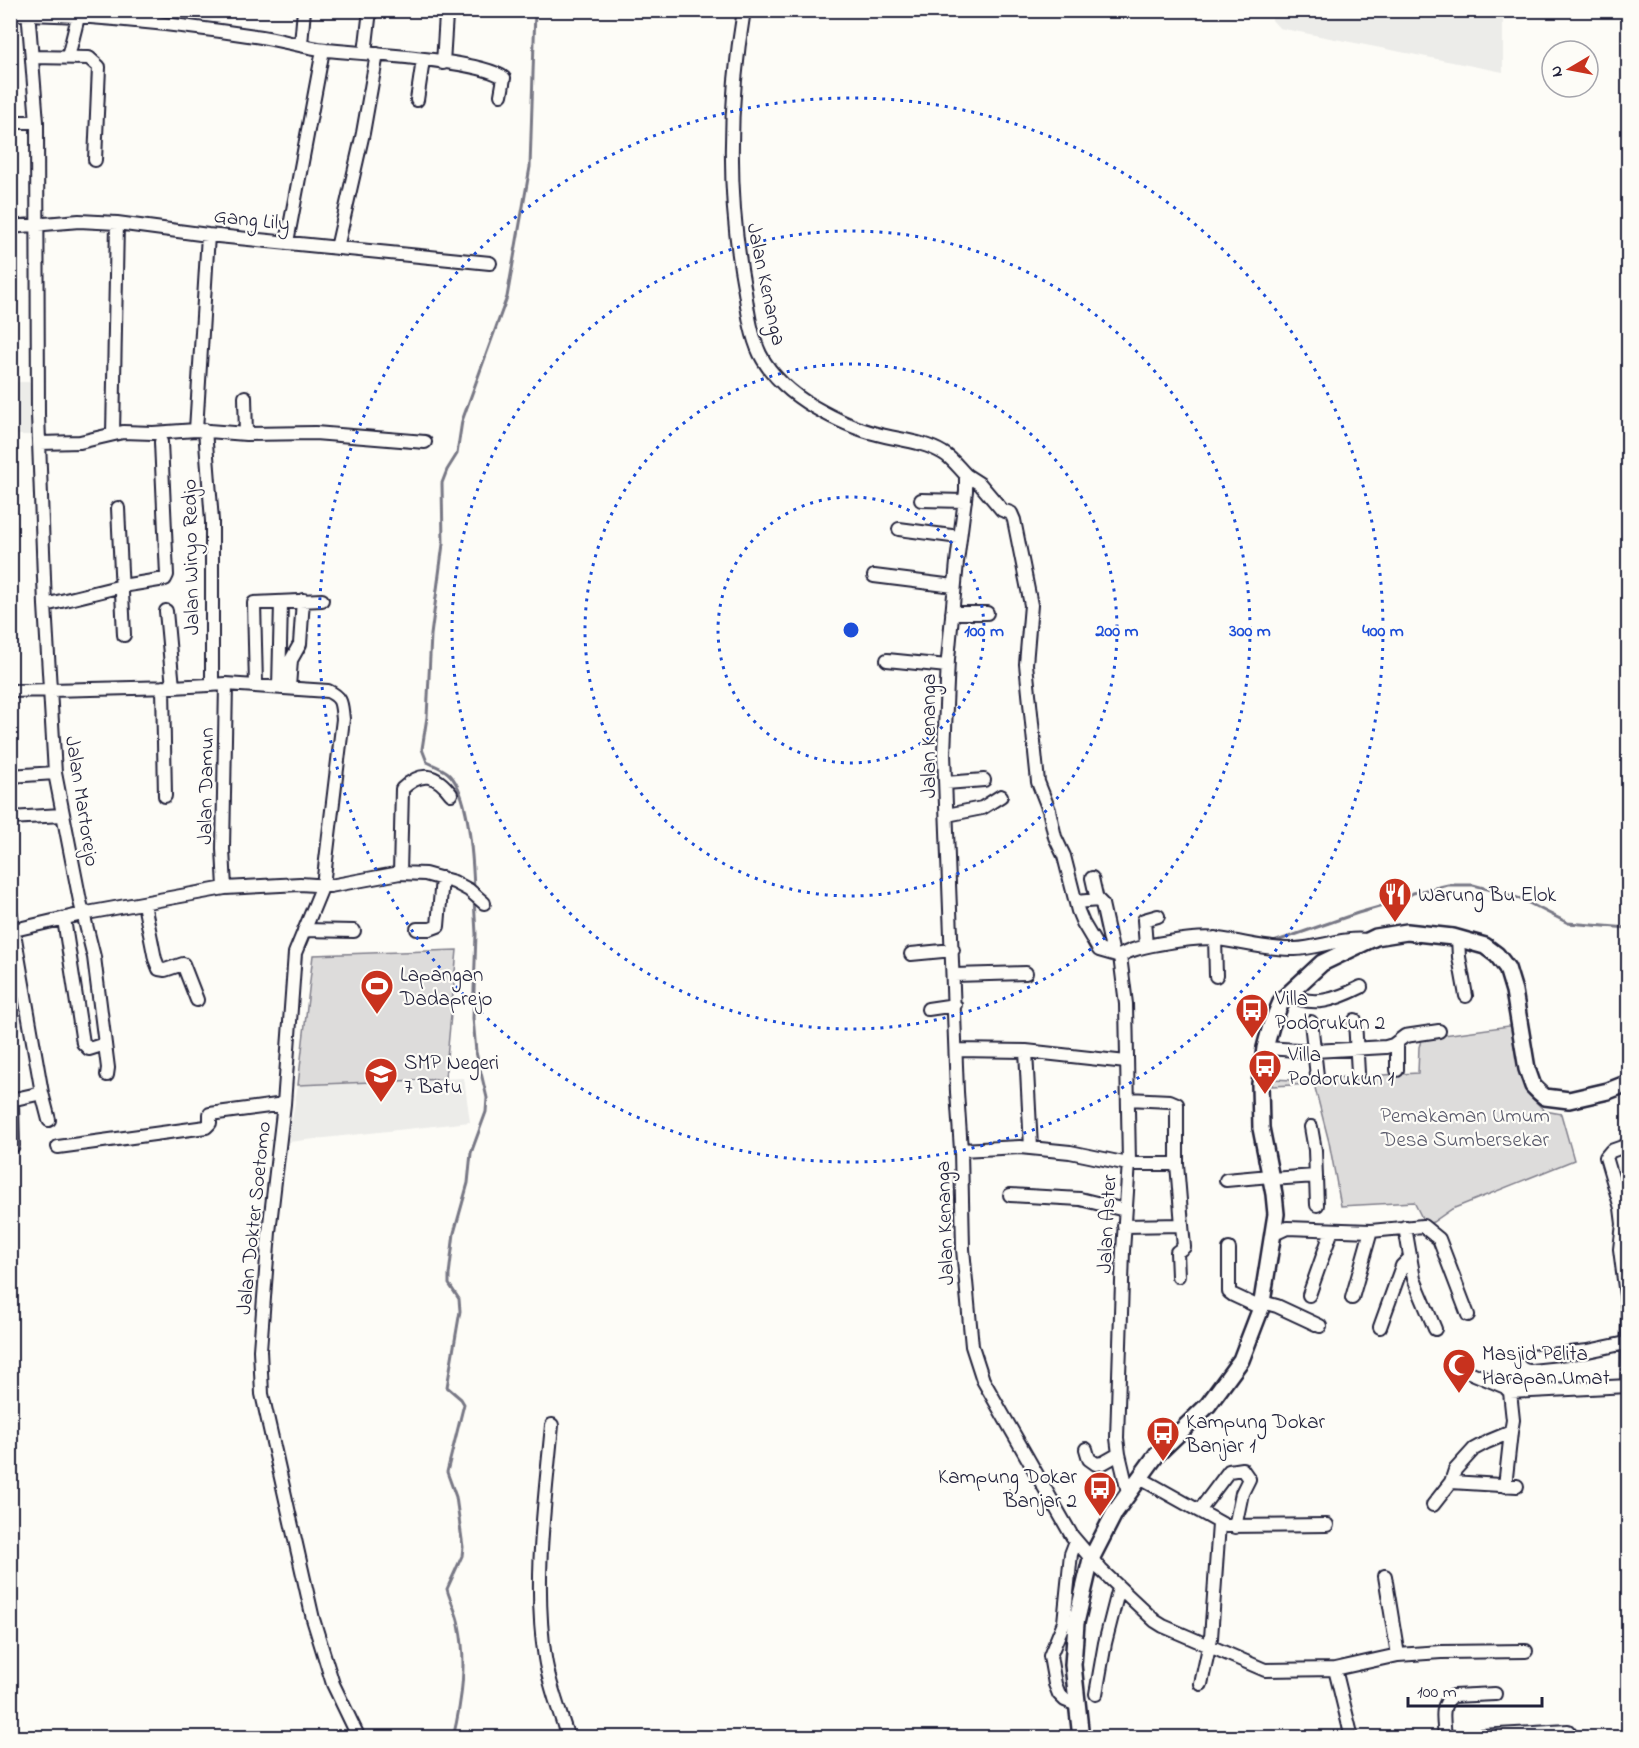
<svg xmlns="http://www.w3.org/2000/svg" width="1639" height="1748" viewBox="0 0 1639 1748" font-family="'Indie Flower',sans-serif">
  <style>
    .built { fill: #ecece9 }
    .green { fill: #dddcdb; stroke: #807f8b; stroke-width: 1.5 }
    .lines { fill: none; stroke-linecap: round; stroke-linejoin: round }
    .stream { stroke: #787885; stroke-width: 3 }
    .minor-casing { stroke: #22223b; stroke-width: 16 }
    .major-casing { stroke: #22223b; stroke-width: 20 }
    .minor { stroke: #fdfcf7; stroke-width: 12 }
    .major { stroke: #fdfcf7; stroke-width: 15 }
    .ring { fill: none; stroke: #1d4ed8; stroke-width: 3; stroke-dasharray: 3 6 }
    .labels { text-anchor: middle; stroke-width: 4.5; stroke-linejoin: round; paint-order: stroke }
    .street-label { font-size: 21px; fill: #22223b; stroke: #fdfcf7 }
    .poi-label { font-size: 21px; fill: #22223b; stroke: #fdfcf7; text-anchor: start }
    .park-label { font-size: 21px; fill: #5a5a6b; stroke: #fdfcf7 }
    .centre { fill: #1d4ed8; stroke: #fdfcf7; stroke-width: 3 }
    .ring-label { font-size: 18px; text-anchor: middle; font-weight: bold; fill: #1d4ed8; stroke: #fdfcf7; stroke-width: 4.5; stroke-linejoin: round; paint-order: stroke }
  </style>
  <rect width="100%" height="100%" fill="#fdfcf7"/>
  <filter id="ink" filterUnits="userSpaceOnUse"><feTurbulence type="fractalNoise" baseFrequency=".0167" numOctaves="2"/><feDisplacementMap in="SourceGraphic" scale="12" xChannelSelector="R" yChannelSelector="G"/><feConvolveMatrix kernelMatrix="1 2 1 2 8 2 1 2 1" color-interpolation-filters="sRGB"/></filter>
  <g filter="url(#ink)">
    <path class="built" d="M 1273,10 L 1503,11 L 1503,72 L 1279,28 L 1272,20 Z
      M 11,382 L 35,382 L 34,435 L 11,435 Z
      M 464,1078 L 470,1122 L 288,1142 L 298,1085 Z"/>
    <path class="green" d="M 457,950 L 445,1079 L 298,1085 L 313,955 Z
      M 1516,1025 L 1529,1095 L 1545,1111 L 1561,1114 L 1574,1160 L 1452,1209 L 1433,1222 L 1425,1224 L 1414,1202 L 1341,1206 L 1329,1142 L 1314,1084 L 1272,1086 L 1272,1079 L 1293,1080 L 1418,1073 L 1419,1047 L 1422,1038 Z"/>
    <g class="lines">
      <path class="stream" d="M 474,890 C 473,862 470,792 448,773 C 442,768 433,765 427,762 L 422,749 L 427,717 L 431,635 L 443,544 L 442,483 L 447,470 L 457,454 L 462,421 L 507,297 L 530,167 L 535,10
        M 1271,943 L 1358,913 L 1400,901 L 1413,893 L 1448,885 L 1473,885 L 1506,894 L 1523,900 L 1568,923 L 1628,928
        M 453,1738 C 462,1700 467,1663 459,1625 C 457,1612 450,1601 447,1589 L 462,1556 L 463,1547 L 456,1497 L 447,1472 L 464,1404 L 461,1399 L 447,1387 L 460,1311 L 459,1299 L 449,1284 L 449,1275 L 454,1233 L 468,1183 L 471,1153 L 486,1112 L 487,1098 L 476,1052 L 473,1018 L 476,934 L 474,899"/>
      <defs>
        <path id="minor" d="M 28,10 L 37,122 L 38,414 L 45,605 L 55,773 L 80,901 L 94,957 L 108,1068 L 107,1075
          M 744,10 C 728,105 727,198 745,292 C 748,312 751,335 760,354 C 771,376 793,395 814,407 C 833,418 856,429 877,434 C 899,440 923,441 943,453 C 952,458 958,467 966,475 L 966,491 L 957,562 L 948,659 L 944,753 L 957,1092 L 961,1150 L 963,1249 L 972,1346 L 983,1380 L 1072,1536 L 1101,1570 L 1155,1621 L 1163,1626 L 1265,1670 L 1335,1669 L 1398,1655 L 1385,1576
          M 10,14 C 91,14 175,24 255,36 C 279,39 302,47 326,50 C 360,53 483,60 504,78 L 501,95
          M 301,44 L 304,10
          M 365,53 L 370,10
          M 32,57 L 89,58 L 99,67 L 95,160
          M 68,57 L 78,17
          M 443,63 L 446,15
          M 417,100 L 423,60
          M 10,122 L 37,122
          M 10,227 L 79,221 L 117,223 L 208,235 L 490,263
          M 287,242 L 323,50
          M 337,248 L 363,133 L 377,54
          M 245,397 L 246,434
          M 196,430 L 208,235
          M 205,430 L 212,521 L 212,684
          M 113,434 L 117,223
          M 39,443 L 80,442 L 123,432 L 153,433 L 196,430 L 246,434 L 315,433 L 425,442
          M 966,475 L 980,484 L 1002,510 L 1011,513 L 1014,520 L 1031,605 L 1026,664 L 1038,782 L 1049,810 L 1055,837 L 1064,856 L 1078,911 L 1083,923 L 1099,950 L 1120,956
          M 921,500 L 965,501
          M 118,508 L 124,635
          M 899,529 L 959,537
          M 874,576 L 954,586
          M 45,605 L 122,586 L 165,579 L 167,575 L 161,442
          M 166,611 L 173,687
          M 952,613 L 987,613
          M 887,660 L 947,666
          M 256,685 L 254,603 L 322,600
          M 163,687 L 165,796
          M 279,687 L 281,603
          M 289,687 L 291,660 L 300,644 L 303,600
          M 10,691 L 173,687 L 226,684 L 328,691 C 343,698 341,704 343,719 L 323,885 L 295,953 L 284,1104 L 269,1232 L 260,1350 L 262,1394 L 313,1619 L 333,1684 L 359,1738
          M 10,776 L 55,773
          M 946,783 L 984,780
          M 947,815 L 982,808 L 1001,796
          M 10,818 L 62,815
          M 400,873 L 402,789 C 422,770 436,774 451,794
          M 1092,878 L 1097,900
          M 225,888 L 223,849 L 226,684
          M 1076,902 L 1098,900 L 1102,904 L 1113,954
          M 144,904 L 155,959 L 159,969 L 165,970 L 183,964 L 197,1000
          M 10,910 L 42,1093 L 15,1099 L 12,1102 L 13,1146
          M 64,919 L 83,1043 L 89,1049 L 105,1044
          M 417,929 L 430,929 L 438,926 L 442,878
          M 304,930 L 354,931
          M 10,931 L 87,913 L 225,888 L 300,884 L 330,886 L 400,873 L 425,874 L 454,882 L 469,890 L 484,903
          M 1215,938 L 1216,976
          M 1458,938 L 1459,957 L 1466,996
          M 1146,946 L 1144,920 L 1158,916
          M 911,954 L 953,950
          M 1120,956 L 1126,1004 L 1129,1162 L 1123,1251 L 1117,1438 L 1119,1454 L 1128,1492
          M 1120,956 C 1135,945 1199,936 1218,939 C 1244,942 1268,950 1295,949 C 1319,948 1343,937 1367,940
          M 954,975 L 1026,973
          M 1288,993 C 1312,1009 1337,999 1361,987
          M 928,1009 L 955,1005
          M 1355,1020 L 1358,1073
          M 1311,1022 L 1317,1076
          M 1397,1042 L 1397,1070
          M 1265,1048 L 1314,1051 L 1386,1047 L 1393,1045 L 1405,1036 L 1439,1031
          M 956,1050 L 1026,1051 L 1126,1062
          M 1026,1051 L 1031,1148
          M 42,1093 L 49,1120
          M 1128,1099 L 1170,1101 L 1177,1104 L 1177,1164
          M 1311,1127 L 1315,1150 L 1317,1205
          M 58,1147 L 206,1127 L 210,1123 L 210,1114 L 284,1104
          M 961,1150 L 1020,1147 L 1070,1152 L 1128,1164 L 1177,1164 L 1182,1225 L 1124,1226
          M 1271,1179 L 1316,1176
          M 1226,1180 L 1270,1176
          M 1010,1195 L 1080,1199 L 1125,1210
          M 1405,1227 L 1414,1279 L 1435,1329
          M 1272,1235 L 1287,1228 L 1371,1231 L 1423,1226 L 1439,1239 L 1468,1315
          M 1229,1249 L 1229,1292 L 1233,1295 L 1261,1308
          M 1178,1276 L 1177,1252 L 1184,1247 L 1182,1225
          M 1309,1295 L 1332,1230
          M 1352,1298 L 1371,1231
          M 1262,1302 L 1277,1306 L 1320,1326
          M 1380,1327 L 1402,1266 L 1409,1259
          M 1530,1357 L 1588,1351 L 1626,1343
          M 1467,1371 L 1505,1387 L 1510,1392 L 1628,1386
          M 1627,1386 L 1628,1311 L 1620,1249 L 1623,1224 L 1621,1208 L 1606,1157 L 1611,1151 L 1628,1145
          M 552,1425 C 545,1502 533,1582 545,1658 C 549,1685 560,1712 568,1738
          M 1086,1449 L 1089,1459 L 1096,1464 L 1103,1463 L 1119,1454
          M 1140,1478 L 1226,1526 L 1327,1525
          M 1451,1482 L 1517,1486
          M 1505,1486 L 1511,1432 L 1513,1420 L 1510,1392
          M 1433,1505 L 1451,1482 L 1455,1470 L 1474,1449 L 1487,1442 L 1511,1432
          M 1199,1511 L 1229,1471 L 1242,1469 L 1249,1479 L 1242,1493 L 1235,1527
          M 1076,1541 L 1071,1554 L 1064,1622 L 1050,1656 L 1055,1684 L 1059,1694 L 1065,1700 L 1077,1705
          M 1398,1655 L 1441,1652 L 1526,1651
          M 1335,1669 L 1352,1738
          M 1201,1684 L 1211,1638 L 1219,1524
          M 1096,1694 L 1105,1643 L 1119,1588
          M 1445,1736 C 1444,1723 1439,1704 1453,1696 L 1495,1694
          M 1445,1738 L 1568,1731 L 1573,1738"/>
        <path id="major" d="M 1081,1738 L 1073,1665 L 1076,1623 L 1091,1559 L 1115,1512 L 1157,1454 L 1208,1405 L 1241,1360 L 1261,1308 L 1276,1214 L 1274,1194 L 1261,1128 L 1260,1084 L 1265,1048 L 1271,1026 L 1282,1000 L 1322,963 L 1376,937 L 1407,932 L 1453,937 L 1485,946 L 1497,955 L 1507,968 L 1514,991 L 1527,1069 L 1533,1086 L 1539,1092 L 1545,1097 L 1569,1100 L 1608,1091 L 1628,1083"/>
      </defs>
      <use href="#minor" class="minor-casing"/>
      <use href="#major" class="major-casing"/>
      <use href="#minor" class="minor"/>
      <use href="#major" class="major"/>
    </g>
  </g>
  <g class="ring">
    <circle cx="851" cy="630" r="133"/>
    <circle cx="851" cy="630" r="266"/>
    <circle cx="851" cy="630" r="399"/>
    <circle cx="851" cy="630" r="532"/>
  </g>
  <defs>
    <symbol id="restaurant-pin" viewBox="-11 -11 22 30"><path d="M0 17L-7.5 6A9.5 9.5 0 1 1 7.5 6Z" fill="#c8321e" stroke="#fdfcf7"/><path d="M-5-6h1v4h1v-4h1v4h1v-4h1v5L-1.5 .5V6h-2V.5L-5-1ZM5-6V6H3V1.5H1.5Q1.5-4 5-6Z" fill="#fff"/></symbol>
    <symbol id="stadium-pin" viewBox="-11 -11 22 30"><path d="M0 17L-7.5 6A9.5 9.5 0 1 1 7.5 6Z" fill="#c8321e" stroke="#fdfcf7"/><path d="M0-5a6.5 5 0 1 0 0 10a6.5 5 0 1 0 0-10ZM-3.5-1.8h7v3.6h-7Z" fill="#fff"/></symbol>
    <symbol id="bus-pin" viewBox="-11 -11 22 30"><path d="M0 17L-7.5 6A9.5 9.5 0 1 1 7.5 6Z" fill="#c8321e" stroke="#fdfcf7"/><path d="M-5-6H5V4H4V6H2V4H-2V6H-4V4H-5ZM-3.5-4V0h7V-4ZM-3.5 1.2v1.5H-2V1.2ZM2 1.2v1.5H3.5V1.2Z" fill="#fff"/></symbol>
    <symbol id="school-pin" viewBox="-11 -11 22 30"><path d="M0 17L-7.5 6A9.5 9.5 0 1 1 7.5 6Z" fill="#c8321e" stroke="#fdfcf7"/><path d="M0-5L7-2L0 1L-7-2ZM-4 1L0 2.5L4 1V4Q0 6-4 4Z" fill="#fff"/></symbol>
    <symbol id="mosque-pin" viewBox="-11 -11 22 30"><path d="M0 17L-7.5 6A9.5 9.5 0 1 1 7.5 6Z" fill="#c8321e" stroke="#fdfcf7"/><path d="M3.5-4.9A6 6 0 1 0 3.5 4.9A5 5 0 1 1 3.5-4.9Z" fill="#fff"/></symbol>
  </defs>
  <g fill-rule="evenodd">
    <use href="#restaurant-pin" x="1376" y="875" width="38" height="52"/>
    <use href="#stadium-pin" x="358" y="967" width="38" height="52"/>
    <use href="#bus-pin" x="1233" y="991" width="38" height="52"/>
    <use href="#bus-pin" x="1246" y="1047" width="38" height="52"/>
    <use href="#school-pin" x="362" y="1055" width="38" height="52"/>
    <use href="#mosque-pin" x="1440" y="1346" width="38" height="52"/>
    <use href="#bus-pin" x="1144" y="1414" width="38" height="52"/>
    <use href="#bus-pin" x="1081" y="1469" width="38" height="52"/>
  </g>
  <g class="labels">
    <g class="street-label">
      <text transform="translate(252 219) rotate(6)" y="7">Gang Lily</text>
      <text transform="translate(767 284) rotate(78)" y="7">Jalan Kenanga</text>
      <text transform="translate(190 557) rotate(-91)" y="7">Jalan Wiryo Redjo</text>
      <text transform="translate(928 736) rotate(-90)" y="7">Jalan Kenanga</text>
      <text transform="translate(205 786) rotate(-89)" y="7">Jalan Damun</text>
      <text transform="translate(83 801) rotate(81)" y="7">Jalan Martorejo</text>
      <text transform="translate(253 1218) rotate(-84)" y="7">Jalan Dokter Soetomo</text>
      <text transform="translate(944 1223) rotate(-92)" y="7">Jalan Kenanga</text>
      <text transform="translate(1106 1224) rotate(-87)" y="7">Jalan Aster</text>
    </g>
    <g class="poi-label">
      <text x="1418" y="901">Warung Bu Elok</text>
      <text x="400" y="981">Lapangan<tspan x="400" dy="24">Dadaprejo</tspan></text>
      <text x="1275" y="1005">Villa<tspan x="1275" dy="24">Podorukun 2</tspan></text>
      <text x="1288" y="1061">Villa<tspan x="1288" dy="24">Podorukun 1</tspan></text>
      <text x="404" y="1069">SMP Negeri<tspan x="404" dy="24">7 Batu</tspan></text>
      <text x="1482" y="1360">Masjid Pelita<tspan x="1482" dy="24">Harapan Umat</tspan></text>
      <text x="1186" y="1428">Kampung Dokar<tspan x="1186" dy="24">Banjar 1</tspan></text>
      <text x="1077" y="1483" text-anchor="end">Kampung Dokar<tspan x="1077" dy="24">Banjar 2</tspan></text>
    </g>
    <g class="park-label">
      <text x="1465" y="1122">Pemakaman Umum<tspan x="1465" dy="24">Desa Sumbersekar</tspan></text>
    </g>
  </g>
  <circle cx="851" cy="630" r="9" class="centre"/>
  <g class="ring-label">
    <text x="984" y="636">100 m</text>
    <text x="1117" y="636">200 m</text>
    <text x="1250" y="636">300 m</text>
    <text x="1383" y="636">400 m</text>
  </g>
  <rect width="1639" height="1748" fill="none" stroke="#fdfcf7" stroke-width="36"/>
  <rect x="18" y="18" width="1603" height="1712" fill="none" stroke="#22223b" stroke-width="2" filter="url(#ink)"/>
  <g transform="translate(1570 69) rotate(260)"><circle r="28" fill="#fdfcf7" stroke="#a5a5ac" stroke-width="1.5"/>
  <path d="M0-4.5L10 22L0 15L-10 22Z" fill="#c8321e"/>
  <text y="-9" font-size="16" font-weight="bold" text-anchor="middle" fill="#22223b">N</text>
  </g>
  <path d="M1408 1697v9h134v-9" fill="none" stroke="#22223b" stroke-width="3"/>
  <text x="1417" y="1697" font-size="18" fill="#22223b" stroke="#fdfcf7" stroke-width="4.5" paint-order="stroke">100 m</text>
</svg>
